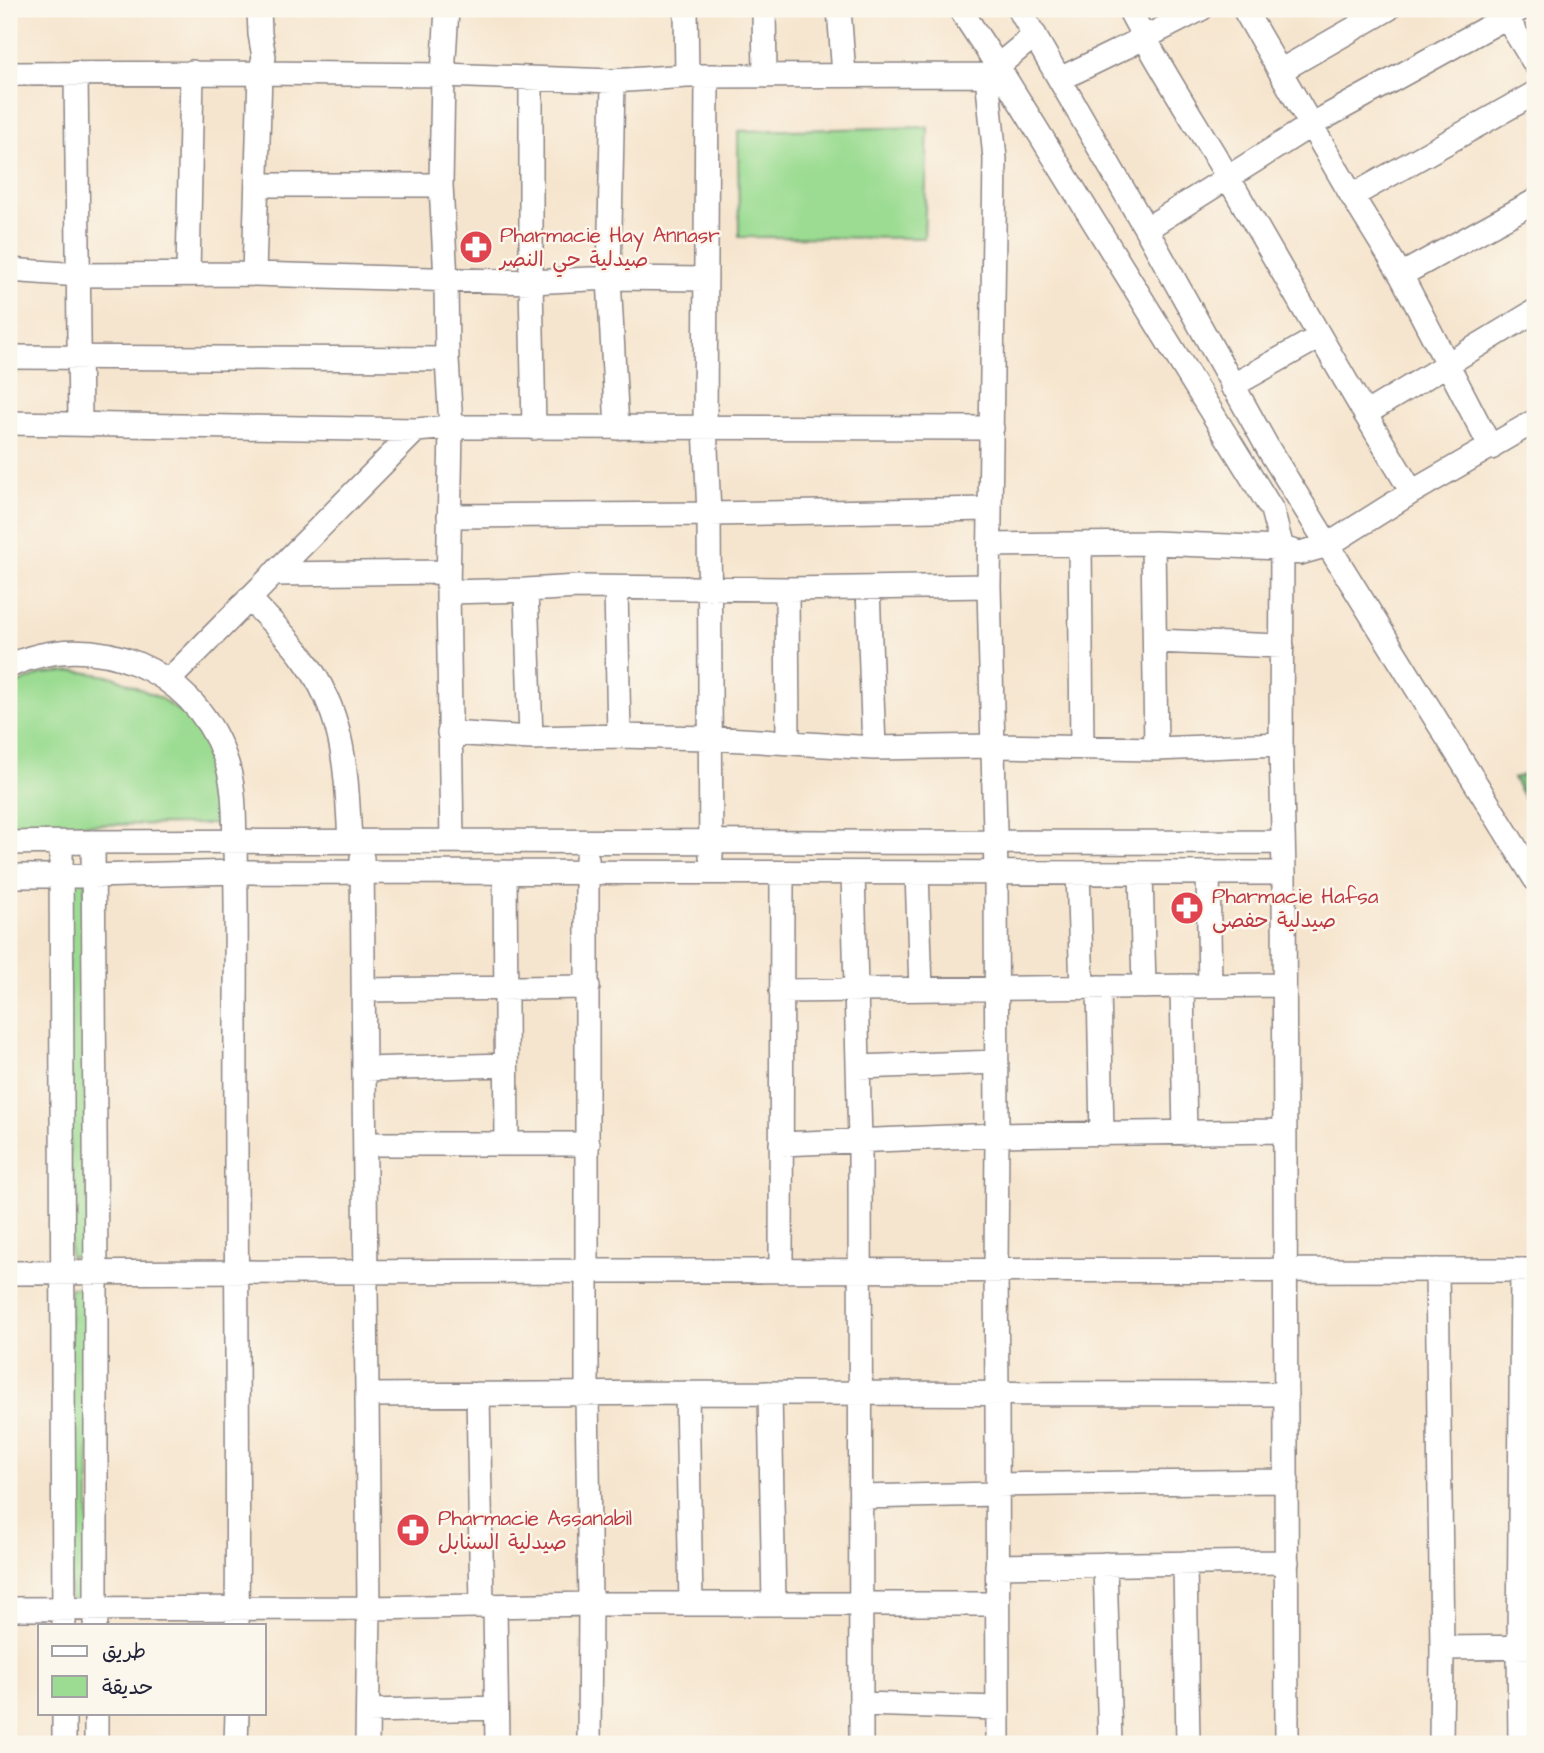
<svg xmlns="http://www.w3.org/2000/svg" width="1544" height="1753" viewBox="0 0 1544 1753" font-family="'Architects Daughter','Playpen Sans Arabic',sans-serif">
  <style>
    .green { fill: #9bdc92; stroke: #5e7f66; stroke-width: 2 }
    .forest { fill: #7cbc7c; stroke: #4f6f5c; stroke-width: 2 }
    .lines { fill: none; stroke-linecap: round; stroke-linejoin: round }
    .minor-casing { stroke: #8c8484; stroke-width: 26 }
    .minor { stroke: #fff; stroke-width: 23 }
    .labels { text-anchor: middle; stroke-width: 5; stroke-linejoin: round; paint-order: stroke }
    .health-label { font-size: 21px; fill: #be3a42; stroke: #fbf7ec; text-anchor: start }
  </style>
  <rect width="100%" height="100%" fill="#fbf7ec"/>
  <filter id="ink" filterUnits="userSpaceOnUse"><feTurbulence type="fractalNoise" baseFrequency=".0143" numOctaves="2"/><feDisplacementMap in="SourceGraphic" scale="14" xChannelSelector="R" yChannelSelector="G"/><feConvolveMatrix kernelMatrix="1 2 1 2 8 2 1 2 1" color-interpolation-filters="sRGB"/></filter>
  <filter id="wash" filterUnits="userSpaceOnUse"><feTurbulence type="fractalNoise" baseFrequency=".00686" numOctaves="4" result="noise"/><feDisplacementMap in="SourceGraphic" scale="28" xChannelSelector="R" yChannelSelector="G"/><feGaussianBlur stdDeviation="1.57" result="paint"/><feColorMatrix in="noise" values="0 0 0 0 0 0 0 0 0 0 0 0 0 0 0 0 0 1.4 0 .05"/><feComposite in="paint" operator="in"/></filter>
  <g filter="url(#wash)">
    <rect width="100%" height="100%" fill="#f6e5ce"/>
    <path class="green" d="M 928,127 L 924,238 L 739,237 L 738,131 Z
      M 76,671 L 114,677 L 160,698 L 189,718 L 207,748 L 218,777 L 216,824 L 9,825 L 9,688 L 41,674 Z
      M 85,873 L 89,1256 L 70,1257 L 67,874 Z
      M 89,1287 L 89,1604 L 70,1604 L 70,1288 Z"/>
    <path class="forest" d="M 1535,772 L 1535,818 L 1513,778 Z"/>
  </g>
  <g filter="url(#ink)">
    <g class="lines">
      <defs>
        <path id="minor" d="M 447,9 L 443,75 L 441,185 L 446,280 L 447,359 L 451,427 L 448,592 L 452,841
          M 686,9 L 687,76
          M 764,9 L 765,76
          M 839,9 L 844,75
          M 960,9 L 997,65 L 1272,510 L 1282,548 L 1281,744 L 1284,873 L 1287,1744
          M 1019,9 L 1146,229 L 1269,450 L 1535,879
          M 1129,9 C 1159,67 1195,122 1229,179 C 1290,284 1349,389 1412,492
          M 1244,9 L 1352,196 L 1401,275 L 1491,448
          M 1501,9 L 1535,64
          M 1280,71 L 1388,9
          M 76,73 L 80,423
          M 9,74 L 260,73 L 443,75 L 613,81 L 687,76 L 987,75 L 1035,35
          M 987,75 L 995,159 L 989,586 L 996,873 L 997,1135 L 996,1270 L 997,1393 L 998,1744
          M 707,76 L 705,426 L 709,514 L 711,857
          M 531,79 L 531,282 L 534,428
          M 1060,79 L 1144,38 L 1201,9
          M 613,81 L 609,278 L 617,428
          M 257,185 L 441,185
          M 1352,196 L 1535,93
          M 1146,229 L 1311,125 L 1521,9
          M 9,270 L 79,275 L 254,274 L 531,282 L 609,278 L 706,279
          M 188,274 L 192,72
          M 254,274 L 260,73 L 264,57 L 260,34 L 259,9
          M 1401,275 L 1535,201
          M 9,357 L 447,359
          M 1232,386 L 1319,337
          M 1365,414 L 1535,311
          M 9,423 L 416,430 L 451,427 L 992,428
          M 449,516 L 709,514 L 990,509
          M 1153,543 L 1156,749
          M 991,545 L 1153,543 L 1282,548 L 1300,553 L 1328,545 L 1412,492 L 1535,421
          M 1080,545 L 1082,748
          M 273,574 L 448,572
          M 616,588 L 619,736
          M 868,588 L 874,748
          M 787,589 L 788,742
          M 448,592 L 526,590
          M 249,598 C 267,618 287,636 303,658 C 346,715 346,773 350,841
          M 1155,641 L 1282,646
          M 9,666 C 93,627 192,668 224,755 C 236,785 234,818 235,850 C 237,909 236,968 236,1027 C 235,1226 239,1426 237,1625
          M 169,680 L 416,430
          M 449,733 L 531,738 L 619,736 L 709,738 L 874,748 L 994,746 L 1156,749 L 1281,744
          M 531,738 L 526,590 L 578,587 L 787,589 L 989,586
          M 93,842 L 96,1273 L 96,1622
          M 9,843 C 434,838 858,844 1283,842
          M 61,843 L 64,1623
          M 362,858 L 369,1608 L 367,1744
          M 587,859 L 587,1393 L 590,1604 L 589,1744
          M 505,872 L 507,1144
          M 853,873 L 860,1141 L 861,1744
          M 917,873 L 921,989
          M 1078,873 L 1082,987
          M 1141,873 L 1144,987
          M 1208,873 L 1210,986
          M 9,876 L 93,876 L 236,872 L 1284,873
          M 1182,986 L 1185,1133
          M 1099,987 L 1102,1134
          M 364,990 L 588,987
          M 781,991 L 1284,985
          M 858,1067 L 997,1062
          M 365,1069 L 506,1065
          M 366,1144 L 588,1144
          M 781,1144 L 997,1135 L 1285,1131
          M 1437,1270 L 1442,1648 L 1441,1744
          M 781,1271 L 782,873
          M 9,1273 L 587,1271 L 1535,1270
          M 687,1393 L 691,1604
          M 770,1393 L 774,1604
          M 478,1394 L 482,1606
          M 367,1395 L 687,1393 L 1286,1394
          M 997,1485 L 1287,1481
          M 861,1497 L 996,1494
          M 1185,1563 L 1188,1744
          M 1105,1564 L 1110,1744
          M 997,1566 L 1287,1562
          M 495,1606 L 497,1744
          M 9,1609 L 369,1608 L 590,1604 L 996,1604
          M 1442,1648 L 1535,1647
          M 861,1704 L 998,1708
          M 368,1711 L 496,1708
          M 64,1713 L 64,1744
          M 96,1713 L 96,1744
          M 236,1744 L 237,1713
          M 1520,1744 L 1519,1647 L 1522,1270"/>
      </defs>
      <use href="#minor" class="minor-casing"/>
      <use href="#minor" class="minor"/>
    </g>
  </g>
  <defs>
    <symbol id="pharmacy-disc" viewBox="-11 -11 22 22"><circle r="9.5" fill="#e0444e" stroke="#fbf7ec"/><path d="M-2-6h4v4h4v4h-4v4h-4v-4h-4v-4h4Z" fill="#fff"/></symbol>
  </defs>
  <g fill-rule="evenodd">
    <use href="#pharmacy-disc" x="457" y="228" width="38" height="38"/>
    <use href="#pharmacy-disc" x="1168" y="889" width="38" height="38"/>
    <use href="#pharmacy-disc" x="394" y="1511" width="38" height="38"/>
  </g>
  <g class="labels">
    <g class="health-label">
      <text x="500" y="242">Pharmacie Hay Annasr<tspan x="500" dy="24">صيدلية حي النصر</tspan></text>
      <text x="1212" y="903">Pharmacie Hafsa<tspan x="1212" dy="24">صيدلية حفصى</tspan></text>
      <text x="438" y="1525">Pharmacie Assanabil<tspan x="438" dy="24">صيدلية السنابل</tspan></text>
    </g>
  </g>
  <rect width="1544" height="1753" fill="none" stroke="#fbf7ec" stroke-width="35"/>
  <rect x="38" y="1624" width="228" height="91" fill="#fbf7ec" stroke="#a4a2a5" stroke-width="2"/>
  <rect x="52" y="1646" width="35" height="10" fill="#ffffff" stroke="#a4a2a5" stroke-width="2"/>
  <text x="102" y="1658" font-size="21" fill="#22223b">طريق</text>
  <rect x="52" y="1676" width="35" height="21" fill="#9bdc92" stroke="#a4a2a5" stroke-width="2"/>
  <text x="102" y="1694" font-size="21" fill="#22223b">حديقة</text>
</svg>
